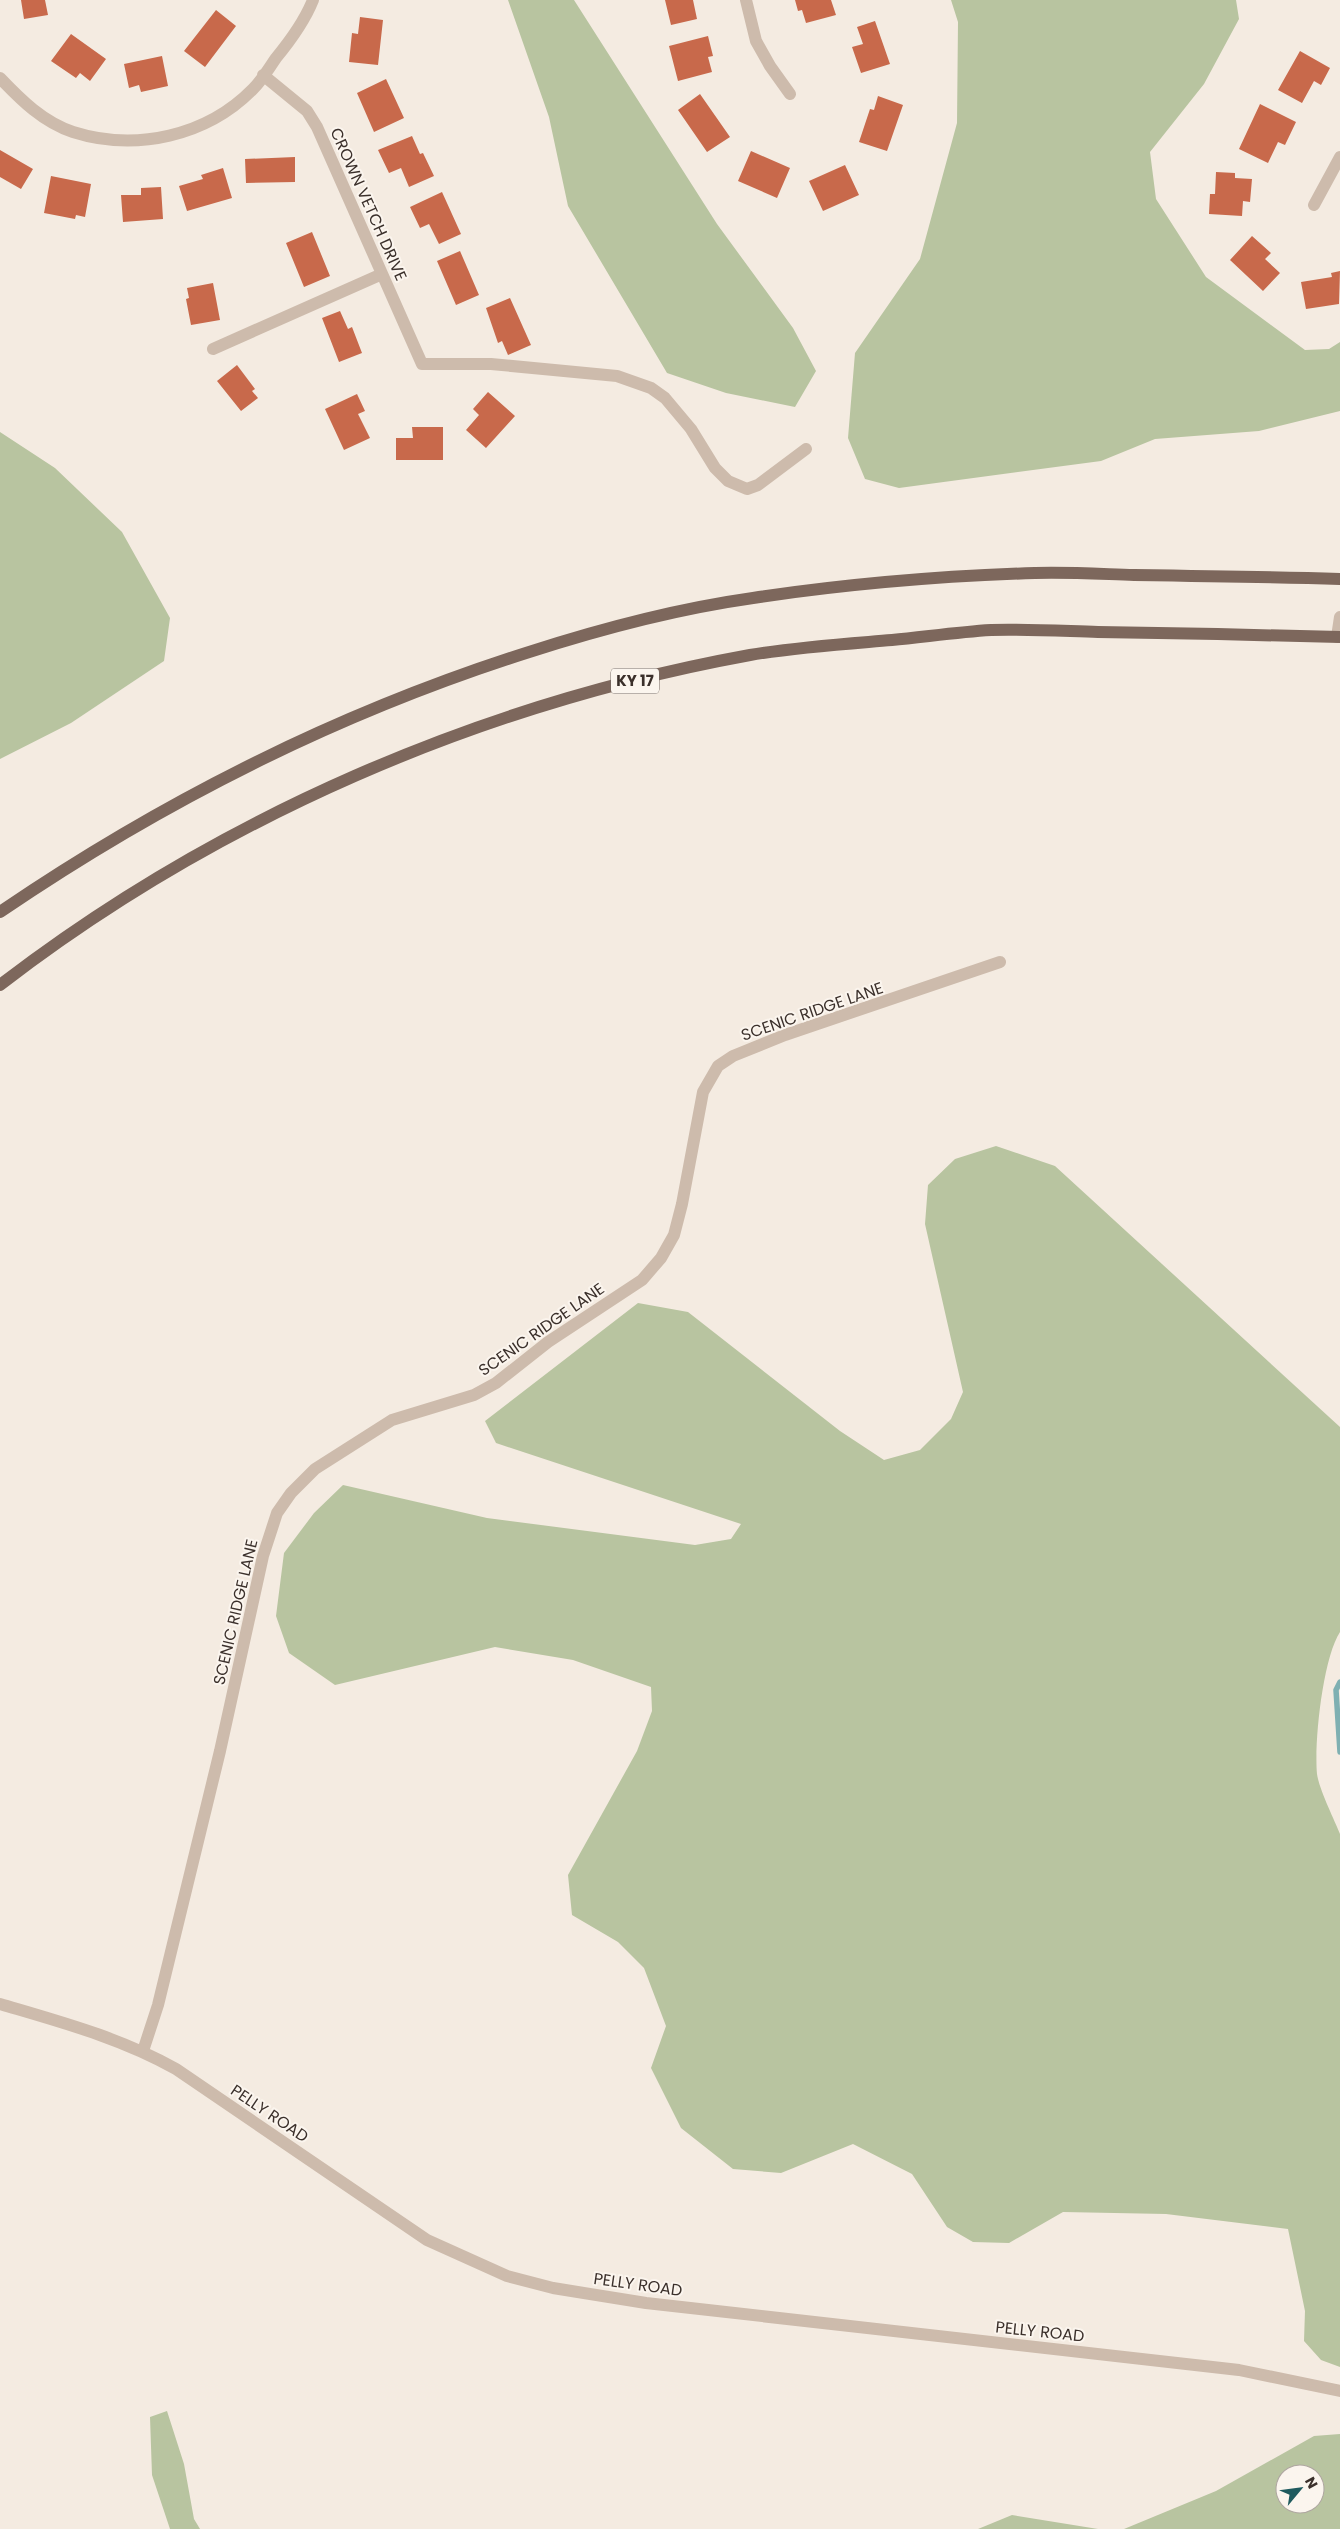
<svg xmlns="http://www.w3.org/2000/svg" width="1340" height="2529" viewBox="0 0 1340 2529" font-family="Poppins,sans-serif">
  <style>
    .green { fill: #b8c4a0; fill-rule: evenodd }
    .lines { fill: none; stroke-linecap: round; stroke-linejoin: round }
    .stream { stroke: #7fb0b2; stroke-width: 5.5 }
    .building { fill: #c8694b }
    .minor { stroke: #cdbbac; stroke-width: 12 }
    .major { stroke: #7d675c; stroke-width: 12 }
    .labels { text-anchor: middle; stroke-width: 4; stroke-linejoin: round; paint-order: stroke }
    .shield { fill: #fbf5ee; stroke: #756b66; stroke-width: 1 }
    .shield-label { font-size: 15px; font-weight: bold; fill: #3b302b }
    .street-label { font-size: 16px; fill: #3b302b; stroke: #fbf5ee }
  </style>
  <rect width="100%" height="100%" fill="#f4ebe1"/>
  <path class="green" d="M 508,0 L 574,0 L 717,224 L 793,328 L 816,371 L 795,407 L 726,393 L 667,373 L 568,206 L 549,117 Z
    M 951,0 L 1236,0 L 1239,19 L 1204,84 L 1150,152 L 1156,199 L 1206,277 L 1305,350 L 1329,349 L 1340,342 L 1340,411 L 1259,431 L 1155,439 L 1101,461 L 899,488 L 865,479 L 848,438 L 855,353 L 920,259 L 957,123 L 958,22 Z
    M 0,432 L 55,468 L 122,532 L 170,618 L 164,661 L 71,723 L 0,759 Z
    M 996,1146 L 1055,1166 L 1340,1427 L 1340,1632 C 1323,1658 1314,1741 1317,1774 C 1319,1789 1334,1819 1340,1834 L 1340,2367 L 1321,2360 L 1304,2341 L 1305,2311 L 1288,2229 L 1166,2214 L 1063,2212 L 1009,2243 L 973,2242 L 947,2227 L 912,2174 L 853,2144 L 781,2173 L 733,2169 L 681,2128 L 651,2068 L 666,2026 L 644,1968 L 618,1942 L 572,1915 L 568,1875 L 637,1751 L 652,1711 L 651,1687 L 573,1660 L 495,1647 L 335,1685 L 289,1653 L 276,1616 L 284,1553 L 314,1513 L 343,1485 L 487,1518 L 695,1545 L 731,1539 L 741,1524 L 496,1443 L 485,1421 L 638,1303 L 688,1312 L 840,1431 L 884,1460 L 920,1450 L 951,1419 L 963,1392 L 925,1224 L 928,1185 L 955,1159 Z
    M 167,2411 L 184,2464 L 194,2519 L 200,2529 L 170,2529 L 152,2475 L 150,2417 Z
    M 1340,2434 L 1340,2529 L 1124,2529 L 1216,2491 L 1314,2436 ZM 1285,2474 L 1315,2474 L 1315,2504 L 1285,2504 Z
    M 1012,2515 L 1098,2529 L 978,2529 Z"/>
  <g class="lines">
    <path class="stream" d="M 1340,1682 L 1336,1690 L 1340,1752"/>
  </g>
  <path class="building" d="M 21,0 L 45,0 L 48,15 L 24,19 Z
    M 665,0 L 693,0 L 697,19 L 671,25 Z
    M 795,0 L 831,0 L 836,15 L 806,23 L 802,10 L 798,11 Z
    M 216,10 L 236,26 L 205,67 L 184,51 Z
    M 360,17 L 383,20 L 378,65 L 349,62 L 352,33 L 358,34 Z
    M 875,21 L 890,64 L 861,73 L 852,47 L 863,44 L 857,27 Z
    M 71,34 L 106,59 L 90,81 L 80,73 L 76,78 L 51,61 Z
    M 708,36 L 713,56 L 708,57 L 712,72 L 678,81 L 669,46 Z
    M 1300,51 L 1330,68 L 1321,85 L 1314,81 L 1302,103 L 1278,90 Z
    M 162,56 L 168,86 L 141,92 L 139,85 L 129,88 L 124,64 Z
    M 386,79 L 404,118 L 374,132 L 357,93 Z
    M 700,94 L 730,137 L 707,152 L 678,110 Z
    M 878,96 L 903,105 L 887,151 L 859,142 L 870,109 L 874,110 Z
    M 1260,104 L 1296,122 L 1285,145 L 1278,142 L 1268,163 L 1239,149 Z
    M 412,136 L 420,154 L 423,153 L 434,176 L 409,187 L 401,168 L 389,173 L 378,150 Z
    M 0,150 L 33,169 L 21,189 L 0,177 Z
    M 751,151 L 790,168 L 777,198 L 738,181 Z
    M 295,157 L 295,182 L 246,183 L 245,159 Z
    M 845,165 L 859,195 L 823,211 L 809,181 Z
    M 223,168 L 232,198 L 187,211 L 179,186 L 203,179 L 201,175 Z
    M 1216,172 L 1235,173 L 1235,178 L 1252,179 L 1250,202 L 1243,201 L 1242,216 L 1209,214 L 1210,194 L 1215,194 Z
    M 51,176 L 91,184 L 85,217 L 76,215 L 75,219 L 44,213 Z
    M 161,187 L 163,219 L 123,222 L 121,195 L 141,195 L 141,188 Z
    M 442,192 L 461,234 L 439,244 L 429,224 L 420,228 L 410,207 Z
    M 312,232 L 330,276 L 304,287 L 286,243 Z
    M 1252,236 L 1271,253 L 1265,259 L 1280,273 L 1263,291 L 1230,260 Z
    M 460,251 L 479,295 L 456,305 L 437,261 Z
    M 1340,271 L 1339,304 L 1306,309 L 1301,282 L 1332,277 L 1331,273 Z
    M 213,283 L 220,320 L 191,325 L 186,299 L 189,298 L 187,288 Z
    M 510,298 L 531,345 L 508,355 L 502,341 L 498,343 L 486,308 Z
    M 340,311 L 348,329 L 352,327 L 362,353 L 339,362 L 322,318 Z
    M 237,365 L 255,389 L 252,391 L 258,398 L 241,411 L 217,381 Z
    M 488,392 L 515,416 L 486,448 L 466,430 L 479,415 L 473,409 Z
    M 357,394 L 365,411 L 358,414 L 370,438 L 344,450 L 325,409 Z
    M 412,427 L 443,427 L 443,460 L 396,460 L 396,438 L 413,438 Z"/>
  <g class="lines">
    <path class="minor" d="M 746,0 L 756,41 L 770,66 L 790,94
      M 263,75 L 307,111 L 317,127 L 422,364 L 491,364 L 617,376 L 651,388 L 665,398 L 691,429 L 715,468 L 728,481 L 747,489 L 758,485 L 806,449
      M 0,78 C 21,100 43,122 73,132 C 136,152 207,136 253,89 C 262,80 269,68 276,58 C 290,41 305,20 313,0
      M 1314,205 L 1340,157
      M 213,349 L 382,274
      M 1337,637 L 1340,617
      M 0,2004 C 61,2022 121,2038 176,2069 L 427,2240 L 507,2276 L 553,2288 L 646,2303 L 1239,2370 L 1340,2391
      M 143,2051 L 158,2005 L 220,1751 L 263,1556 L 277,1513 L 291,1493 L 315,1469 L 392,1420 L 474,1395 L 496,1383 L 548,1342 L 642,1280 L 661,1258 L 674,1235 L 682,1204 L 703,1092 L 718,1066 L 733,1056 L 785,1035 L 1000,962"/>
    <path class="major" d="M 0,912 C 163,801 338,713 526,653 C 600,629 675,609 753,598 C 846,584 941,576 1035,573 C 1068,572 1101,574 1134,575 C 1203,576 1271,577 1340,579
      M 0,985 C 217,818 480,704 750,655 C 796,647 844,644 892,640 C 924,637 958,632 991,630 C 1026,629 1062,631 1098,632 C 1179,633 1259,635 1340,637"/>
  </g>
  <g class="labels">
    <rect class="shield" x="611" y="668.5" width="48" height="25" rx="4"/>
    <g class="shield-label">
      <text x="635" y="686">KY 17</text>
    </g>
    <g class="street-label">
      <text transform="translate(369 204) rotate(66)" y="6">CROWN VETCH DRIVE</text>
      <text transform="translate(812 1011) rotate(-19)" y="6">SCENIC RIDGE LANE</text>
      <text transform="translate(541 1329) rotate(-35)" y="6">SCENIC RIDGE LANE</text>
      <text transform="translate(235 1612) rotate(-77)" y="6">SCENIC RIDGE LANE</text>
      <text transform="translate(270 2113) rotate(34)" y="6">PELLY ROAD</text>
      <text transform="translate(638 2284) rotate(8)" y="6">PELLY ROAD</text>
      <text transform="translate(1040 2331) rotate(6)" y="6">PELLY ROAD</text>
    </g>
  </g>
  <g transform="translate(1300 2489) rotate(61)"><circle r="24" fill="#fbf5ee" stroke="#aea6a0"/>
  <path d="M0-4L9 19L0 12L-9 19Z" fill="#1f5a5e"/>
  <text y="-8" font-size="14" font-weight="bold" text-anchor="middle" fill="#3b302b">N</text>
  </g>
</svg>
